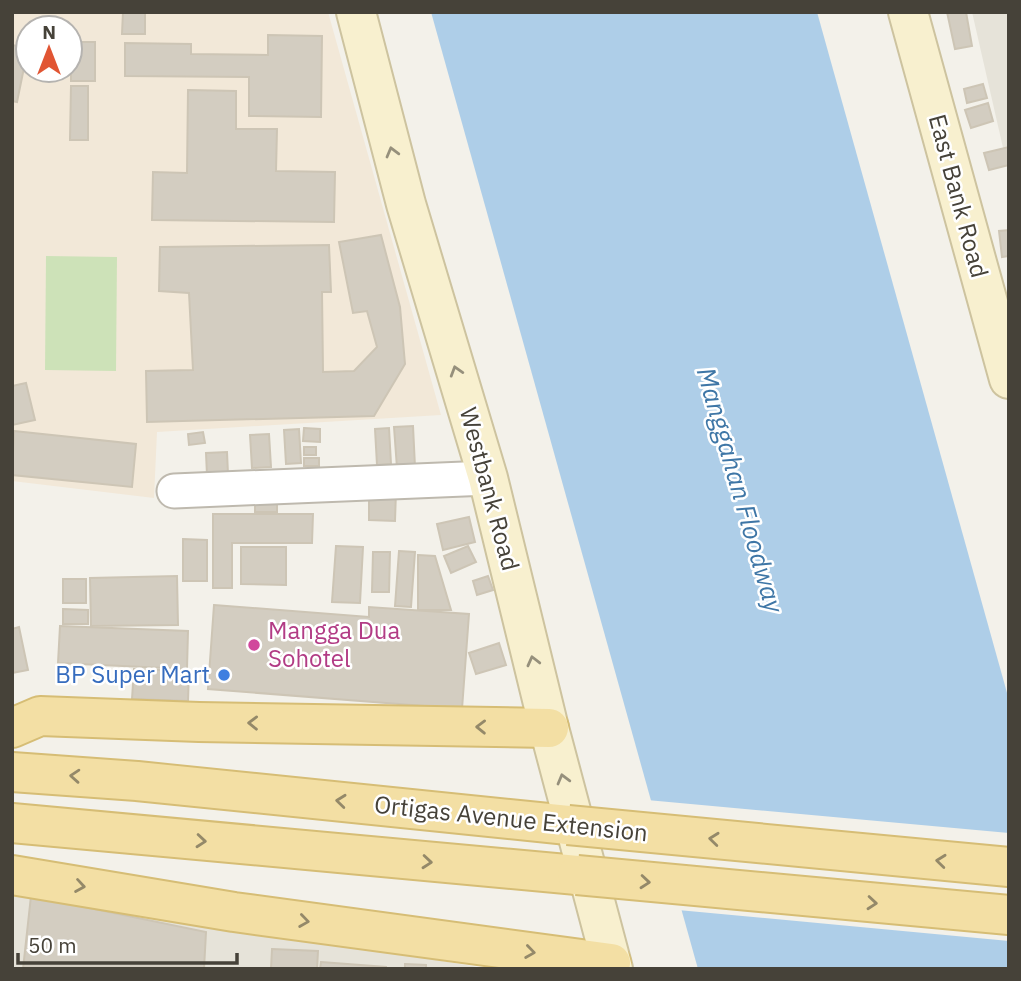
<svg xmlns="http://www.w3.org/2000/svg" width="1021" height="981" viewBox="0 0 1021 981" font-family="'IBM Plex Sans',sans-serif">
  <style>
    .residential { fill: #e6e3d9 }
    .commercial { fill: #f2e8d8; fill-rule: evenodd }
    .green { fill: #cde2b8 }
    .water { fill: #aecee8 }
    .pier { fill: #f3f1ea }
    .building { fill: #d3cdc1; stroke: #cdc5b5; stroke-width: 2 }
    .lines { fill: none; stroke-linecap: round; stroke-linejoin: round }
    .street-casing { stroke: #beb9ae; stroke-width: 37 }
    .secondary-casing { stroke: #cdc39f; stroke-width: 42 }
    .primary-casing { stroke: #d6bd75; stroke-width: 42 }
    .street { stroke: #fff; stroke-width: 33 }
    .secondary { stroke: #f8f0cf; stroke-width: 38 }
    .primary { stroke: #f3dfa4; stroke-width: 38 }
    .primary-bridge-casing { stroke: #d6bd75; stroke-width: 42; stroke-linecap: butt }
    .primary-bridge { stroke: #f3dfa4; stroke-width: 38 }
    .oneway { stroke: #96907c }
    .oneway2 { stroke: #948969 }
    .hotel-dot { fill: #d1479c; stroke: #fff; stroke-width: 2.5 }
    .shop-dot { fill: #3f7fe0; stroke: #fff; stroke-width: 2.5 }
    .labels { text-anchor: middle; stroke-width: 5; stroke-linejoin: round; paint-order: stroke }
    .street-label { font-size: 24px; fill: #464239; stroke: #fff }
    .hotel-label { font-size: 24px; fill: #b23c85; stroke: #fff; text-anchor: start }
    .shop-label { font-size: 24px; fill: #366cbe; stroke: #fff; text-anchor: end }
    .water-label { font-size: 26px; font-style: italic; fill: #3e76a6; stroke: #fff }
  </style>
  <rect width="100%" height="100%" fill="#f3f1ea"/>
  <path class="residential" d="M 972,12 L 1009,12 L 1009,174 Z
    M 12,890 L 490,969 L 12,969 Z"/>
  <path class="commercial" d="M 12,12 L 328,12 L 441,415 L 157,432 L 154,498 L 12,481 ZM 28,28 L 70,28 L 70,70 L 28,70 Z"/>
  <path class="green" d="M 46,256 L 117,257 L 116,371 L 45,370 Z"/>
  <path class="water" d="M 431,12 L 817,12 L 1009,700 L 1009,969 L 698,969 Z"/>
  <path class="pier" d="M 647,800 L 1009,833 L 1009,941 L 678,910 Z"/>
  <path class="building" d="M 123,12 L 145,12 L 145,34 L 122,34 Z
    M 947,12 L 966,12 L 972,46 L 955,49 Z
    M 268,35 L 322,36 L 321,117 L 249,116 L 249,77 L 125,76 L 125,43 L 191,44 L 191,54 L 268,55 Z
    M 71,42 L 95,42 L 95,81 L 71,81 Z
    M 12,45 L 28,48 L 17,102 L 12,101 Z
    M 983,84 L 987,98 L 967,103 L 964,89 Z
    M 71,86 L 88,86 L 88,140 L 70,140 Z
    M 188,90 L 236,91 L 236,129 L 277,129 L 276,171 L 335,172 L 334,222 L 152,220 L 153,172 L 187,173 Z
    M 988,103 L 993,121 L 971,128 L 965,110 Z
    M 1009,147 L 1009,165 L 989,170 L 984,153 Z
    M 1009,230 L 1009,256 L 1002,257 L 999,231 Z
    M 381,235 L 400,307 L 405,364 L 374,416 L 147,422 L 146,371 L 193,370 L 189,293 L 159,291 L 160,247 L 329,245 L 331,292 L 322,292 L 323,372 L 354,371 L 377,347 L 367,311 L 353,313 L 339,242 Z
    M 26,383 L 35,420 L 12,425 L 12,386 Z
    M 413,426 L 415,467 L 397,468 L 394,427 Z
    M 304,428 L 320,429 L 320,442 L 303,441 Z
    M 389,428 L 391,464 L 377,465 L 375,429 Z
    M 299,429 L 301,463 L 286,464 L 284,430 Z
    M 14,431 L 136,444 L 132,487 L 12,475 Z
    M 203,432 L 205,443 L 189,445 L 188,434 Z
    M 269,434 L 271,467 L 252,468 L 250,435 Z
    M 304,447 L 316,447 L 316,455 L 304,455 Z
    M 227,452 L 228,474 L 207,475 L 206,453 Z
    M 304,458 L 319,458 L 319,466 L 304,466 Z
    M 369,491 L 396,491 L 395,521 L 369,520 Z
    M 255,493 L 277,494 L 277,512 L 255,512 Z
    M 213,514 L 313,514 L 312,543 L 232,543 L 232,588 L 213,588 Z
    M 469,517 L 475,542 L 443,550 L 437,524 Z
    M 183,539 L 207,540 L 207,581 L 183,581 Z
    M 336,546 L 363,547 L 360,603 L 332,602 Z
    M 468,546 L 476,562 L 451,573 L 444,556 Z
    M 241,547 L 286,547 L 286,585 L 241,584 Z
    M 399,551 L 415,552 L 411,607 L 395,606 Z
    M 373,552 L 390,552 L 389,592 L 372,592 Z
    M 418,555 L 435,556 L 451,610 L 418,610 Z
    M 177,576 L 178,625 L 91,626 L 90,578 Z
    M 488,576 L 493,590 L 477,595 L 473,581 Z
    M 63,579 L 86,579 L 86,603 L 63,603 Z
    M 214,605 L 369,617 L 369,607 L 469,614 L 462,709 L 208,689 Z
    M 63,609 L 88,610 L 88,624 L 63,624 Z
    M 60,626 L 188,631 L 187,669 L 58,663 Z
    M 19,627 L 28,670 L 12,673 L 12,629 Z
    M 499,643 L 506,665 L 476,674 L 469,653 Z
    M 134,669 L 189,671 L 188,701 L 132,699 Z
    M 31,896 L 206,932 L 204,969 L 23,969 Z
    M 272,949 L 318,951 L 317,969 L 271,969 Z
    M 321,962 L 386,967 L 386,969 L 320,969 Z
    M 405,964 L 426,965 L 426,969 L 405,969 Z"/>
  <g class="lines">
    <defs>
      <path id="street" d="M 174,491 L 488,478"/>
      <path id="secondary" d="M 356,12 L 406,204 L 488,478 L 549,728 L 613,969
        M 908,12 L 1009,379"/>
      <path id="primary" d="M 12,728 L 40,716 L 199,722 L 549,728
        M 12,772 L 137,781 L 568,825
        M 12,823 L 577,875
        M 12,875 L 234,912 L 611,963"/>
    </defs>
    <use href="#street" class="street-casing"/>
    <use href="#secondary" class="secondary-casing"/>
    <use href="#primary" class="primary-casing"/>
    <use href="#street" class="street"/>
    <use href="#secondary" class="secondary"/>
    <use href="#primary" class="primary"/>
    <defs>
      <path id="primary-bridge" d="M 568,825 L 1009,867
        M 577,875 L 1009,915"/>
    </defs>
    <use href="#primary-bridge" class="primary-bridge-casing"/>
    <use href="#primary-bridge" class="primary-bridge"/>
  </g>
  <defs><path id="oneway-chevron" d="M-2-3.5L2.5 0L-2 3.5" fill="none" stroke-width="1.6" stroke-linecap="round" stroke-linejoin="round" transform="scale(1.75)"/></defs>
  <g class="oneway">
    <use href="#oneway-chevron" transform="translate(392 152) rotate(-105)"/>
    <use href="#oneway-chevron" transform="translate(456 371) rotate(-107)"/>
    <use href="#oneway-chevron" transform="translate(533 661) rotate(-104)"/>
    <use href="#oneway-chevron" transform="translate(563 779) rotate(-105)"/>
  </g>
  <g class="oneway2">
    <use href="#oneway-chevron" transform="translate(253 723) rotate(-179)"/>
    <use href="#oneway-chevron" transform="translate(481 727) rotate(-179)"/>
    <use href="#oneway-chevron" transform="translate(75 776) rotate(-176)"/>
    <use href="#oneway-chevron" transform="translate(341 801) rotate(-174)"/>
    <use href="#oneway-chevron" transform="translate(714 839) rotate(-174)"/>
    <use href="#oneway-chevron" transform="translate(201 841) rotate(5)"/>
    <use href="#oneway-chevron" transform="translate(941 861) rotate(-174)"/>
    <use href="#oneway-chevron" transform="translate(427 862) rotate(5)"/>
    <use href="#oneway-chevron" transform="translate(645 882) rotate(5)"/>
    <use href="#oneway-chevron" transform="translate(80 886) rotate(9)"/>
    <use href="#oneway-chevron" transform="translate(872 903) rotate(5)"/>
    <use href="#oneway-chevron" transform="translate(304 921) rotate(8)"/>
    <use href="#oneway-chevron" transform="translate(530 952) rotate(8)"/>
  </g>
  <circle class="hotel-dot" cx="254" cy="645" r="7"/>
  <circle class="shop-dot" cx="224" cy="675" r="7"/>
  <g class="labels">
    <g class="street-label">
      <text transform="translate(958 196) rotate(75)" y="8">East Bank Road</text>
      <text transform="translate(489 489) rotate(75)" y="8">Westbank Road</text>
      <text transform="translate(511 819) rotate(6)" y="8">Ortigas Avenue Extension</text>
    </g>
    <g class="hotel-label">
      <text x="268" y="639">Mangga Dua<tspan x="268" dy="28">Sohotel</tspan></text>
    </g>
    <g class="shop-label">
      <text x="210" y="683">BP Super Mart</text>
    </g>
    <g class="water-label">
      <text transform="translate(740 490) rotate(74)" y="9">Manggahan Floodway</text>
    </g>
  </g>
  <rect width="1021" height="981" fill="none" stroke="#464239" stroke-width="28"/>
  <g transform="translate(49 49)"><circle r="33" fill="#ffffff" stroke="#b5b3b0" stroke-width="2"/>
  <path d="M0-5L12 26L0 18L-12 26Z" fill="#e15533"/>
  <text y="-10" font-size="19" font-weight="bold" text-anchor="middle" fill="#464239">N</text>
  </g>
  <path d="M18 953v10h219v-10" fill="none" stroke="#464239" stroke-width="3.5"/>
  <text x="28" y="953" font-size="21" fill="#464239" stroke="#ffffff" stroke-width="5" paint-order="stroke">50 m</text>
</svg>
